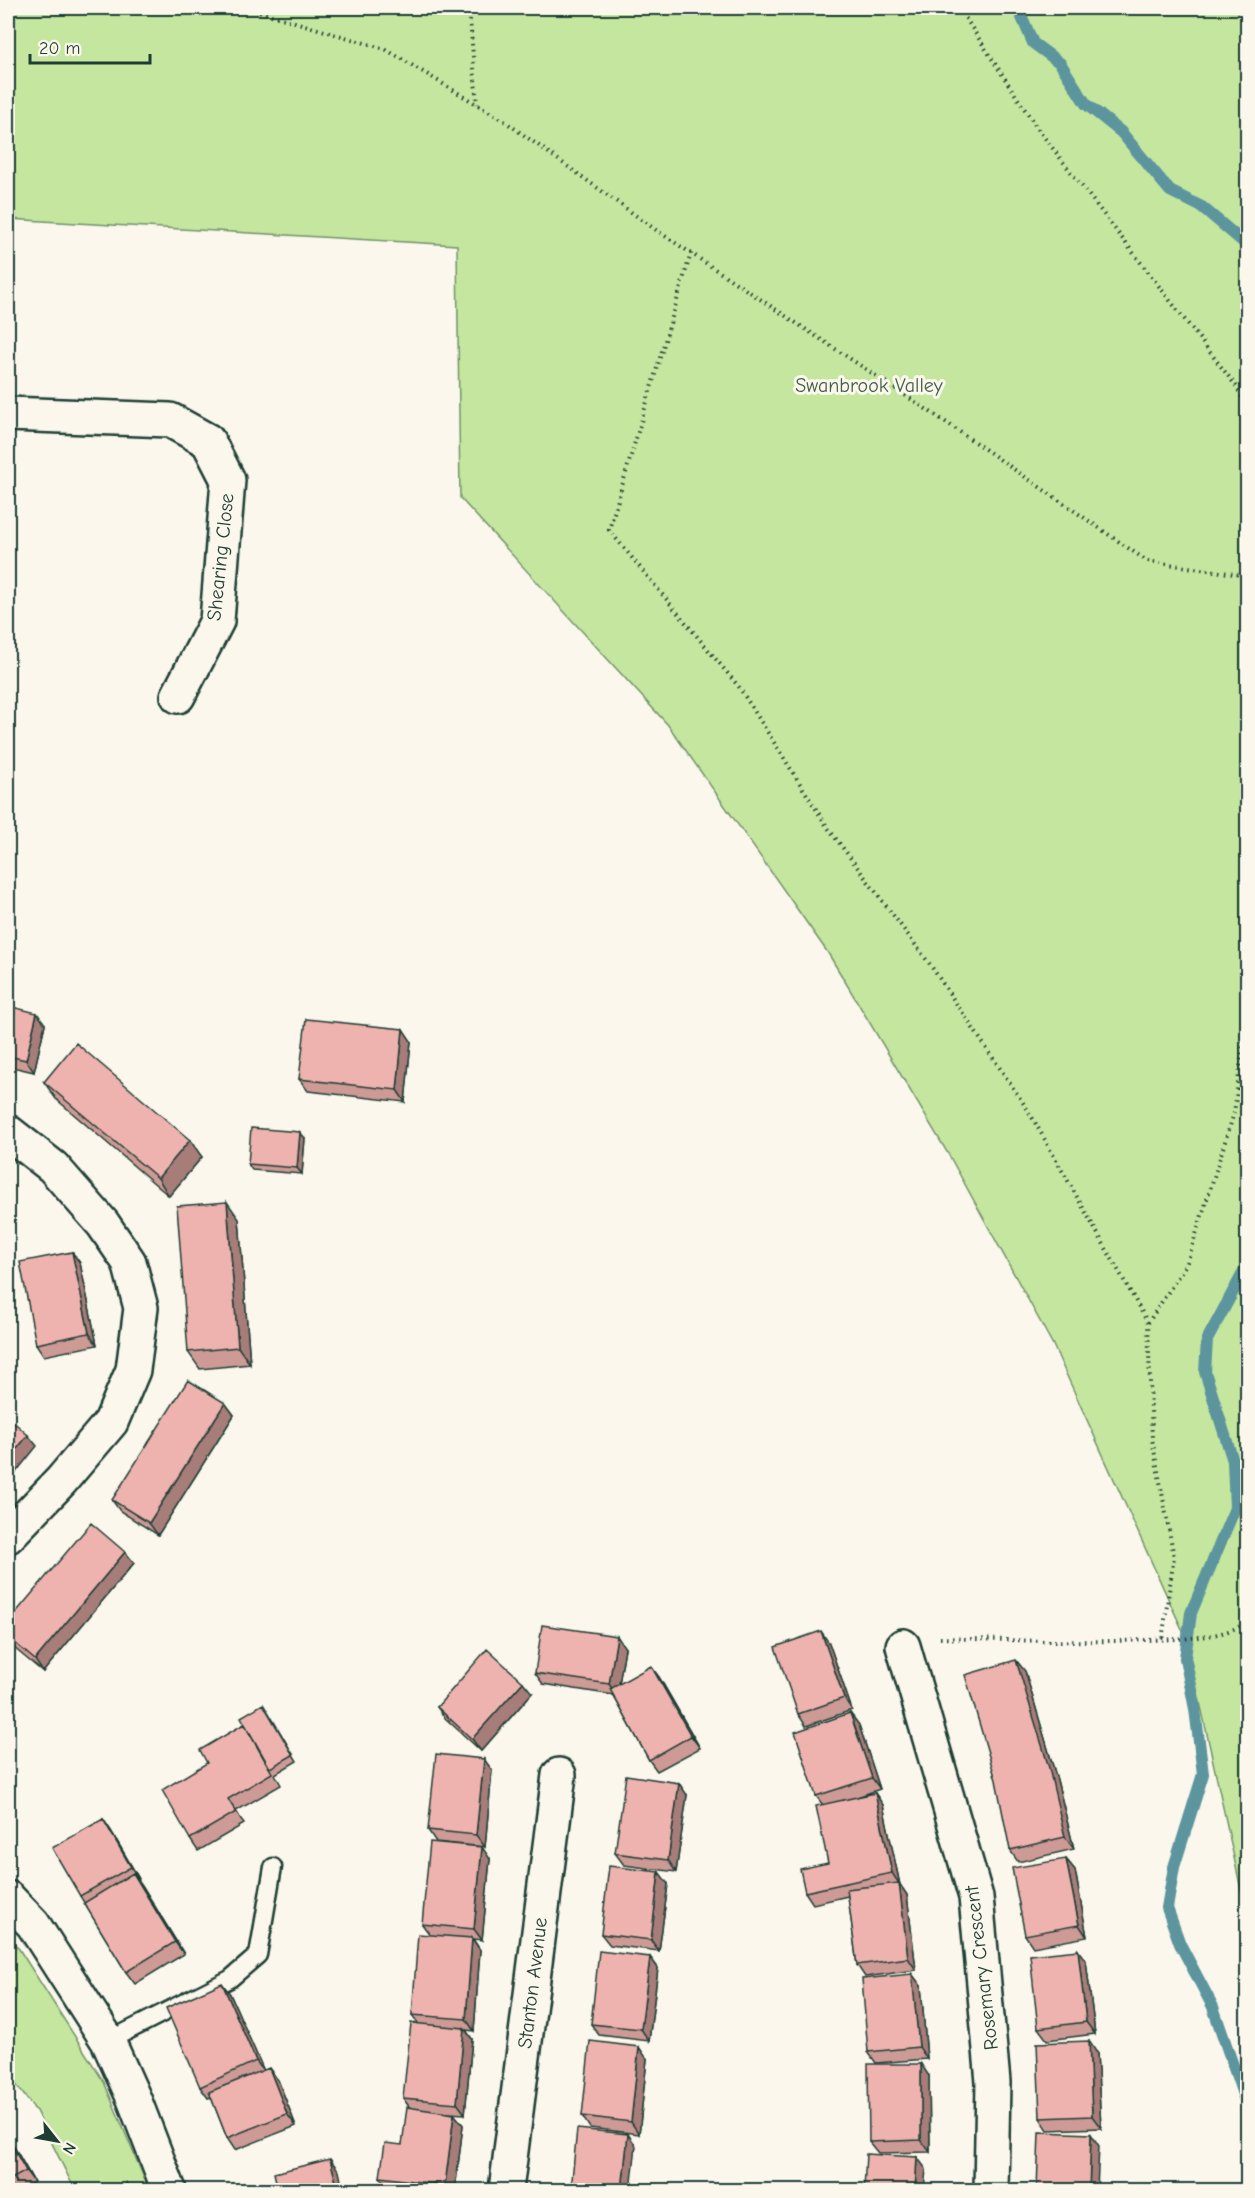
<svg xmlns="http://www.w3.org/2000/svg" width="1255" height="2198" viewBox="0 0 1255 2198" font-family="'Comic Neue',sans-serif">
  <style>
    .green { fill: #c4e69f; stroke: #72926a; stroke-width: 1.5 }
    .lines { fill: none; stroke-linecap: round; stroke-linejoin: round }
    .stream { stroke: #5b959d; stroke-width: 12 }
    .lane-casing { stroke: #1f3d34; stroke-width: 21 }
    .street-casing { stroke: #1f3d34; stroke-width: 38 }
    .secondary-casing { stroke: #1f3d34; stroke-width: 38 }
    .path { stroke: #1f3d34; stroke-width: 4; stroke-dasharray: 1.5 4.5; stroke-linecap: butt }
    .lane { stroke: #fbf7ec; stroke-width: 16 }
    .street { stroke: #fbf7ec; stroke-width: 33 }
    .secondary { stroke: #fbf7ec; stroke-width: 33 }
    .wall { fill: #ce9a96; stroke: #1f3d34; stroke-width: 1.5 }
    .shaded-wall { fill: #a77d7a; stroke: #1f3d34; stroke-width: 1.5 }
    .building { fill: #efb3af; stroke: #1f3d34; stroke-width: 1.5 }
    .labels { text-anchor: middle; stroke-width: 6; stroke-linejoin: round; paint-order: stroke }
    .park-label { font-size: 20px; fill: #405f49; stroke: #fbf7ec }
    .street-label { font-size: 20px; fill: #1f3d34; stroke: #fbf7ec }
  </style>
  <rect width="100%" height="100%" fill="#fbf7ec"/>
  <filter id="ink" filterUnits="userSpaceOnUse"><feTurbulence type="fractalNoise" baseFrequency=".0167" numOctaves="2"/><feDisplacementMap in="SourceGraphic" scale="12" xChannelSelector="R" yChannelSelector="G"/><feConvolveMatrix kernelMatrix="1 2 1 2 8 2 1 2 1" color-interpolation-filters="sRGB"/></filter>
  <g filter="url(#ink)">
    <path class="green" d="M 8,8 L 1247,8 L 1247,1917 L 1186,1638 L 1053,1345 L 950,1157 L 828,953 L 668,725 L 460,498 L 457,245 L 8,219 Z
      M 8,1937 L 19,1949 L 104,2082 L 149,2190 L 75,2190 L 36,2111 L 8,2074 Z"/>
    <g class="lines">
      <path class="stream" d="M 1018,8 L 1033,43 L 1060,63 L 1086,104 L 1121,132 L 1170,191 L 1202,207 L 1248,246
        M 1248,1264 L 1207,1340 L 1205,1372 L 1233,1461 L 1235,1508 L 1191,1613 L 1185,1658 L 1195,1709 L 1203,1774 L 1174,1867 L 1167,1908 L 1180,1944 L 1213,2007 L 1248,2109"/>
      <defs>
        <path id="lane" d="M 108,2041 L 230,1979 L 258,1955 L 273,1867"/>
        <path id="street" d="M 8,414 L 170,420 L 208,441 L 228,480 L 217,621 L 178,696
          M 8,1132 L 53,1167 L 103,1224 L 129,1262 L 141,1308 L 133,1370 L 111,1422 L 61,1481 L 8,1536
          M 903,1646 L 976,1897 L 993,2082 L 991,2190
          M 506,2190 L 559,1775"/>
        <path id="secondary" d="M 8,1898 L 33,1924 L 108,2041 L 134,2099 L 169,2190"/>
      </defs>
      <use href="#lane" class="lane-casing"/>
      <use href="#street" class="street-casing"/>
      <use href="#secondary" class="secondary-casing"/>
      <path class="path" d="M 248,8 L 385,49 L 503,120 L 656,230 L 944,421 L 1147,561 L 1248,576
        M 469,8 L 477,104
        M 959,8 L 1037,128 L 1236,386 L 1248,409
        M 691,253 L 609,530 L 739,687 L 828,828 L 929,963 L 1028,1110 L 1148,1323 L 1152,1439 L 1174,1557 L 1162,1640
        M 1148,1323 L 1187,1263 L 1234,1113 L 1248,1007
        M 940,1638 C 1009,1640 1077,1643 1146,1640 C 1176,1639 1223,1640 1248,1621
        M 109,2190 L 128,2183"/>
      <use href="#lane" class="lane"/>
      <use href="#street" class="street"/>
      <use href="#secondary" class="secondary"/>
    </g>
    <path class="wall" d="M 8,1006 L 45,1024 L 34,1072 L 8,1066 Z
      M 411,1041 L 405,1102 L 308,1091 L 299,1079 Z
      M 44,1082 L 202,1157 L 169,1196 L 56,1099 Z
      M 305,1138 L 302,1174 L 252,1170 L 248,1164 Z
      M 239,1219 L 250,1364 L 200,1369 L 188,1352 Z
      M 72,1252 L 80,1263 L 97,1345 L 44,1356 L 36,1344 Z
      M 225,1403 L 234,1415 L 158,1535 L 120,1511 L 112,1500 Z
      M 125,1552 L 134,1563 L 43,1672 L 8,1643 L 8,1622 Z
      M 829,1643 L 852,1710 L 806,1726 L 798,1714 Z
      M 625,1648 L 619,1684 L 659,1677 L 700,1748 L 657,1771 L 649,1760 L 613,1695 L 543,1684 L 535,1673 Z
      M 1025,1671 L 1057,1780 L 1074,1849 L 1018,1862 L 1010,1850 Z
      M 8,1684 L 11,1689 L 12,1768 L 8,1768 Z
      M 532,1693 L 481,1751 L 445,1718 L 437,1707 Z
      M 267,1710 L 297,1761 L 275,1774 L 281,1785 L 236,1811 L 244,1824 L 198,1851 L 190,1839 L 207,1763 Z
      M 850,1713 L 859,1725 L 880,1789 L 857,1797 L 875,1793 L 883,1805 L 900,1885 L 907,1895 L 916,1970 L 865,1977 L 857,1965 L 848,1896 L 813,1904 L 805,1892 L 828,1863 L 823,1805 L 816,1796 Z
      M 492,1770 L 485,1847 L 436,1842 L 428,1830 Z
      M 687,1795 L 676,1872 L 624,1865 L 615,1853 Z
      M 103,1819 L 111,1831 L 139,1879 L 138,1880 L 184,1954 L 135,1984 L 126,1972 L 80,1896 Z
      M 490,1859 L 482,1940 L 473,1939 L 480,1950 L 474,2031 L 466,2030 L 472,2039 L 465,2114 L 447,2113 L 454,2114 L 463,2125 L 455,2190 L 402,2190 L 389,2189 L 380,2177 L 402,2145 L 410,2108 L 403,2098 L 418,2023 L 412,2015 L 430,1935 L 422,1924 Z
      M 1066,1859 L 1075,1870 L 1087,1937 L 1033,1947 L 1025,1935 Z
      M 668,1884 L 659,1951 L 610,1945 L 601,1934 Z
      M 650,1957 L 658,1968 L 649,2041 L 599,2035 L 591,2024 Z
      M 1086,1961 L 1095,2034 L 1047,2040 L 1038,2028 Z
      M 912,1974 L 921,1986 L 927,2059 L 876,2063 L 868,2052 Z
      M 230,1994 L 263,2070 L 278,2080 L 296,2126 L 235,2150 L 227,2138 L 211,2097 L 208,2098 L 200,2087 Z
      M 1097,2053 L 1101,2128 L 1048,2130 L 1040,2118 Z
      M 647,2059 L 639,2134 L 590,2128 L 582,2116 Z
      M 929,2076 L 930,2152 L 878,2153 L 869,2142 Z
      M 8,2136 L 34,2182 L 20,2190 L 8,2190 Z"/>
    <path class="shaded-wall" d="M 37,1013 L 45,1024 L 34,1072 L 26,1060 Z
      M 403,1029 L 411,1041 L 405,1102 L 397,1090 Z
      M 300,1132 L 305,1138 L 302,1174 L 297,1168 Z
      M 190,1140 L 202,1157 L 169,1196 L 158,1178 Z
      M 227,1202 L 239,1219 L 250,1364 L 238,1347 Z
      M 72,1252 L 80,1263 L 97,1345 L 89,1333 Z
      M 225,1403 L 234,1415 L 158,1535 L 149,1523 Z
      M 28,1435 L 37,1446 L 8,1482 L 8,1460 Z
      M 125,1552 L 134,1563 L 43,1672 L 35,1660 Z
      M 821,1631 L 829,1643 L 852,1710 L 844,1698 Z
      M 617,1636 L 625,1648 L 617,1696 L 609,1684 Z
      M 1016,1660 L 1025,1671 L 1057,1780 L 1074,1849 L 1065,1837 Z
      M 651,1666 L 659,1677 L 700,1748 L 691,1736 Z
      M 523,1682 L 532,1693 L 481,1751 L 472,1739 Z
      M 8,1684 L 11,1689 L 12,1768 L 8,1761 Z
      M 850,1713 L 859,1725 L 880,1789 L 872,1778 Z
      M 484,1759 L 492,1770 L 485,1847 L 476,1835 Z
      M 679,1783 L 687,1795 L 676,1872 L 668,1860 Z
      M 875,1793 L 883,1805 L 900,1885 L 892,1873 Z
      M 103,1819 L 111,1831 L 139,1879 L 131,1867 Z
      M 482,1847 L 490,1859 L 482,1940 L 474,1929 Z
      M 1066,1859 L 1075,1870 L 1087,1937 L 1079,1925 Z
      M 659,1872 L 668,1884 L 659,1951 L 651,1940 Z
      M 133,1873 L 142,1885 L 184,1954 L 175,1942 Z
      M 899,1883 L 907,1895 L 916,1970 L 908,1958 Z
      M 472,1938 L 480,1950 L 474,2031 L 466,2019 Z
      M 1078,1950 L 1086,1961 L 1095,2034 L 1086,2022 Z
      M 650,1957 L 658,1968 L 649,2041 L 641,2029 Z
      M 912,1974 L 921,1986 L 927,2059 L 919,2047 Z
      M 222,1983 L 230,1994 L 265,2073 L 256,2061 Z
      M 464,2028 L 472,2039 L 465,2114 L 457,2103 Z
      M 1089,2041 L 1097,2053 L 1101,2128 L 1092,2116 Z
      M 639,2047 L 647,2059 L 639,2134 L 631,2122 Z
      M 921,2064 L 929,2076 L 930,2152 L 921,2140 Z
      M 269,2068 L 278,2080 L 296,2126 L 287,2114 Z
      M 454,2114 L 463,2125 L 455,2190 L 449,2190 L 445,2185 Z
      M 628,2134 L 636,2146 L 631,2190 L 622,2190 Z
      M 1091,2134 L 1099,2146 L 1097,2190 L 1089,2190 Z
      M 8,2136 L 34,2182 L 26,2171 L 8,2139 Z
      M 917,2157 L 926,2169 L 924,2190 L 915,2190 Z
      M 330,2159 L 339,2171 L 343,2190 L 338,2190 Z"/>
    <path class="building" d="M 8,1006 L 37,1013 L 26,1060 L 8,1056 Z
      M 306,1019 L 403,1029 L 397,1090 L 299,1079 Z
      M 76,1043 L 190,1140 L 158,1178 L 44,1082 Z
      M 251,1128 L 300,1132 L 297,1168 L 248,1164 Z
      M 227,1202 L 238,1347 L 188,1352 L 177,1206 Z
      M 72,1252 L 89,1333 L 36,1344 L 20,1262 Z
      M 188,1380 L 225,1403 L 149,1523 L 112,1500 Z
      M 8,1417 L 28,1435 L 8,1460 Z
      M 91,1523 L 125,1552 L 35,1660 L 8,1637 L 8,1622 Z
      M 542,1625 L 617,1636 L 609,1684 L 535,1673 Z
      M 821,1631 L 844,1698 L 798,1714 L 775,1647 Z
      M 487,1649 L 523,1682 L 472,1739 L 437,1707 Z
      M 1016,1660 L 1049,1768 L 1065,1837 L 1010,1850 L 996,1780 L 965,1675 Z
      M 651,1666 L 691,1736 L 649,1760 L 610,1689 Z
      M 263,1704 L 293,1755 L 270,1768 L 241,1717 Z
      M 850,1713 L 872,1778 L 816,1796 L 795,1732 Z
      M 244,1724 L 272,1773 L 228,1799 L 236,1812 L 190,1839 L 162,1790 L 207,1763 L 200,1750 Z
      M 436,1754 L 484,1759 L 476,1835 L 428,1830 Z
      M 626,1775 L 679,1783 L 668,1860 L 615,1853 Z
      M 875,1793 L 892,1873 L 805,1892 L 800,1869 L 828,1863 L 816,1806 Z
      M 103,1819 L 131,1867 L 80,1896 L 52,1848 Z
      M 430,1842 L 482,1847 L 474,1929 L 422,1924 Z
      M 1066,1859 L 1079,1925 L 1025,1935 L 1012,1868 Z
      M 609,1866 L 659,1872 L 651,1940 L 601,1934 Z
      M 133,1873 L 175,1942 L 126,1972 L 84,1903 Z
      M 899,1883 L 908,1958 L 857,1965 L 847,1889 Z
      M 418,1934 L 472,1938 L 466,2019 L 412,2015 Z
      M 1078,1950 L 1086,2022 L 1038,2028 L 1030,1955 Z
      M 599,1951 L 650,1957 L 641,2029 L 591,2024 Z
      M 912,1974 L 919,2047 L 868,2052 L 862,1979 Z
      M 222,1983 L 256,2061 L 200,2087 L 166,2008 Z
      M 411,2023 L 464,2028 L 457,2103 L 403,2098 Z
      M 590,2041 L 639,2047 L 631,2122 L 582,2116 Z
      M 1089,2041 L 1092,2116 L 1040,2118 L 1037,2043 Z
      M 868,2064 L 921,2064 L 921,2140 L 869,2142 Z
      M 269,2068 L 287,2114 L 227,2138 L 209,2092 Z
      M 407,2107 L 454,2114 L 445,2185 L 380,2177 L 385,2143 L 402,2145 Z
      M 577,2129 L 628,2134 L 622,2190 L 571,2190 Z
      M 1039,2132 L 1091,2134 L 1089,2190 L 1037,2190 Z
      M 8,2139 L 26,2171 L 8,2181 Z
      M 866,2154 L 917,2157 L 915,2190 L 864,2190 Z
      M 330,2159 L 338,2190 L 278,2190 L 274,2173 Z"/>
  </g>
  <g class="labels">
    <g class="park-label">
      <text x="869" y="392">Swanbrook Valley</text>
    </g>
    <g class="street-label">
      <text transform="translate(220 557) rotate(-84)" y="7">Shearing Close</text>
      <text transform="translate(981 1968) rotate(-97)" y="7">Rosemary Crescent</text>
      <text transform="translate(532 1983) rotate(-83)" y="7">Stanton Avenue</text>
    </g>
  </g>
  <rect width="1255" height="2198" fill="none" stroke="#fbf7ec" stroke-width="30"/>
  <rect x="15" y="15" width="1225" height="2168" fill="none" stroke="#1f3d34" stroke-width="2" filter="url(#ink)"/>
  <g transform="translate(57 2141) rotate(121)" stroke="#fbf7ec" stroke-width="4.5" paint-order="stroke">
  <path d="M0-4.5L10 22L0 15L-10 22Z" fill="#1f3d34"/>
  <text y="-9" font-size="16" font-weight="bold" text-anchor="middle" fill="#1f3d34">N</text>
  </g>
  <path d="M30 54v9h120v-9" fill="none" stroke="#1f3d34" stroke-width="3"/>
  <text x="39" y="54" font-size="18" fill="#1f3d34" stroke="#fbf7ec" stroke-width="4.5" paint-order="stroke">20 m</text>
</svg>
